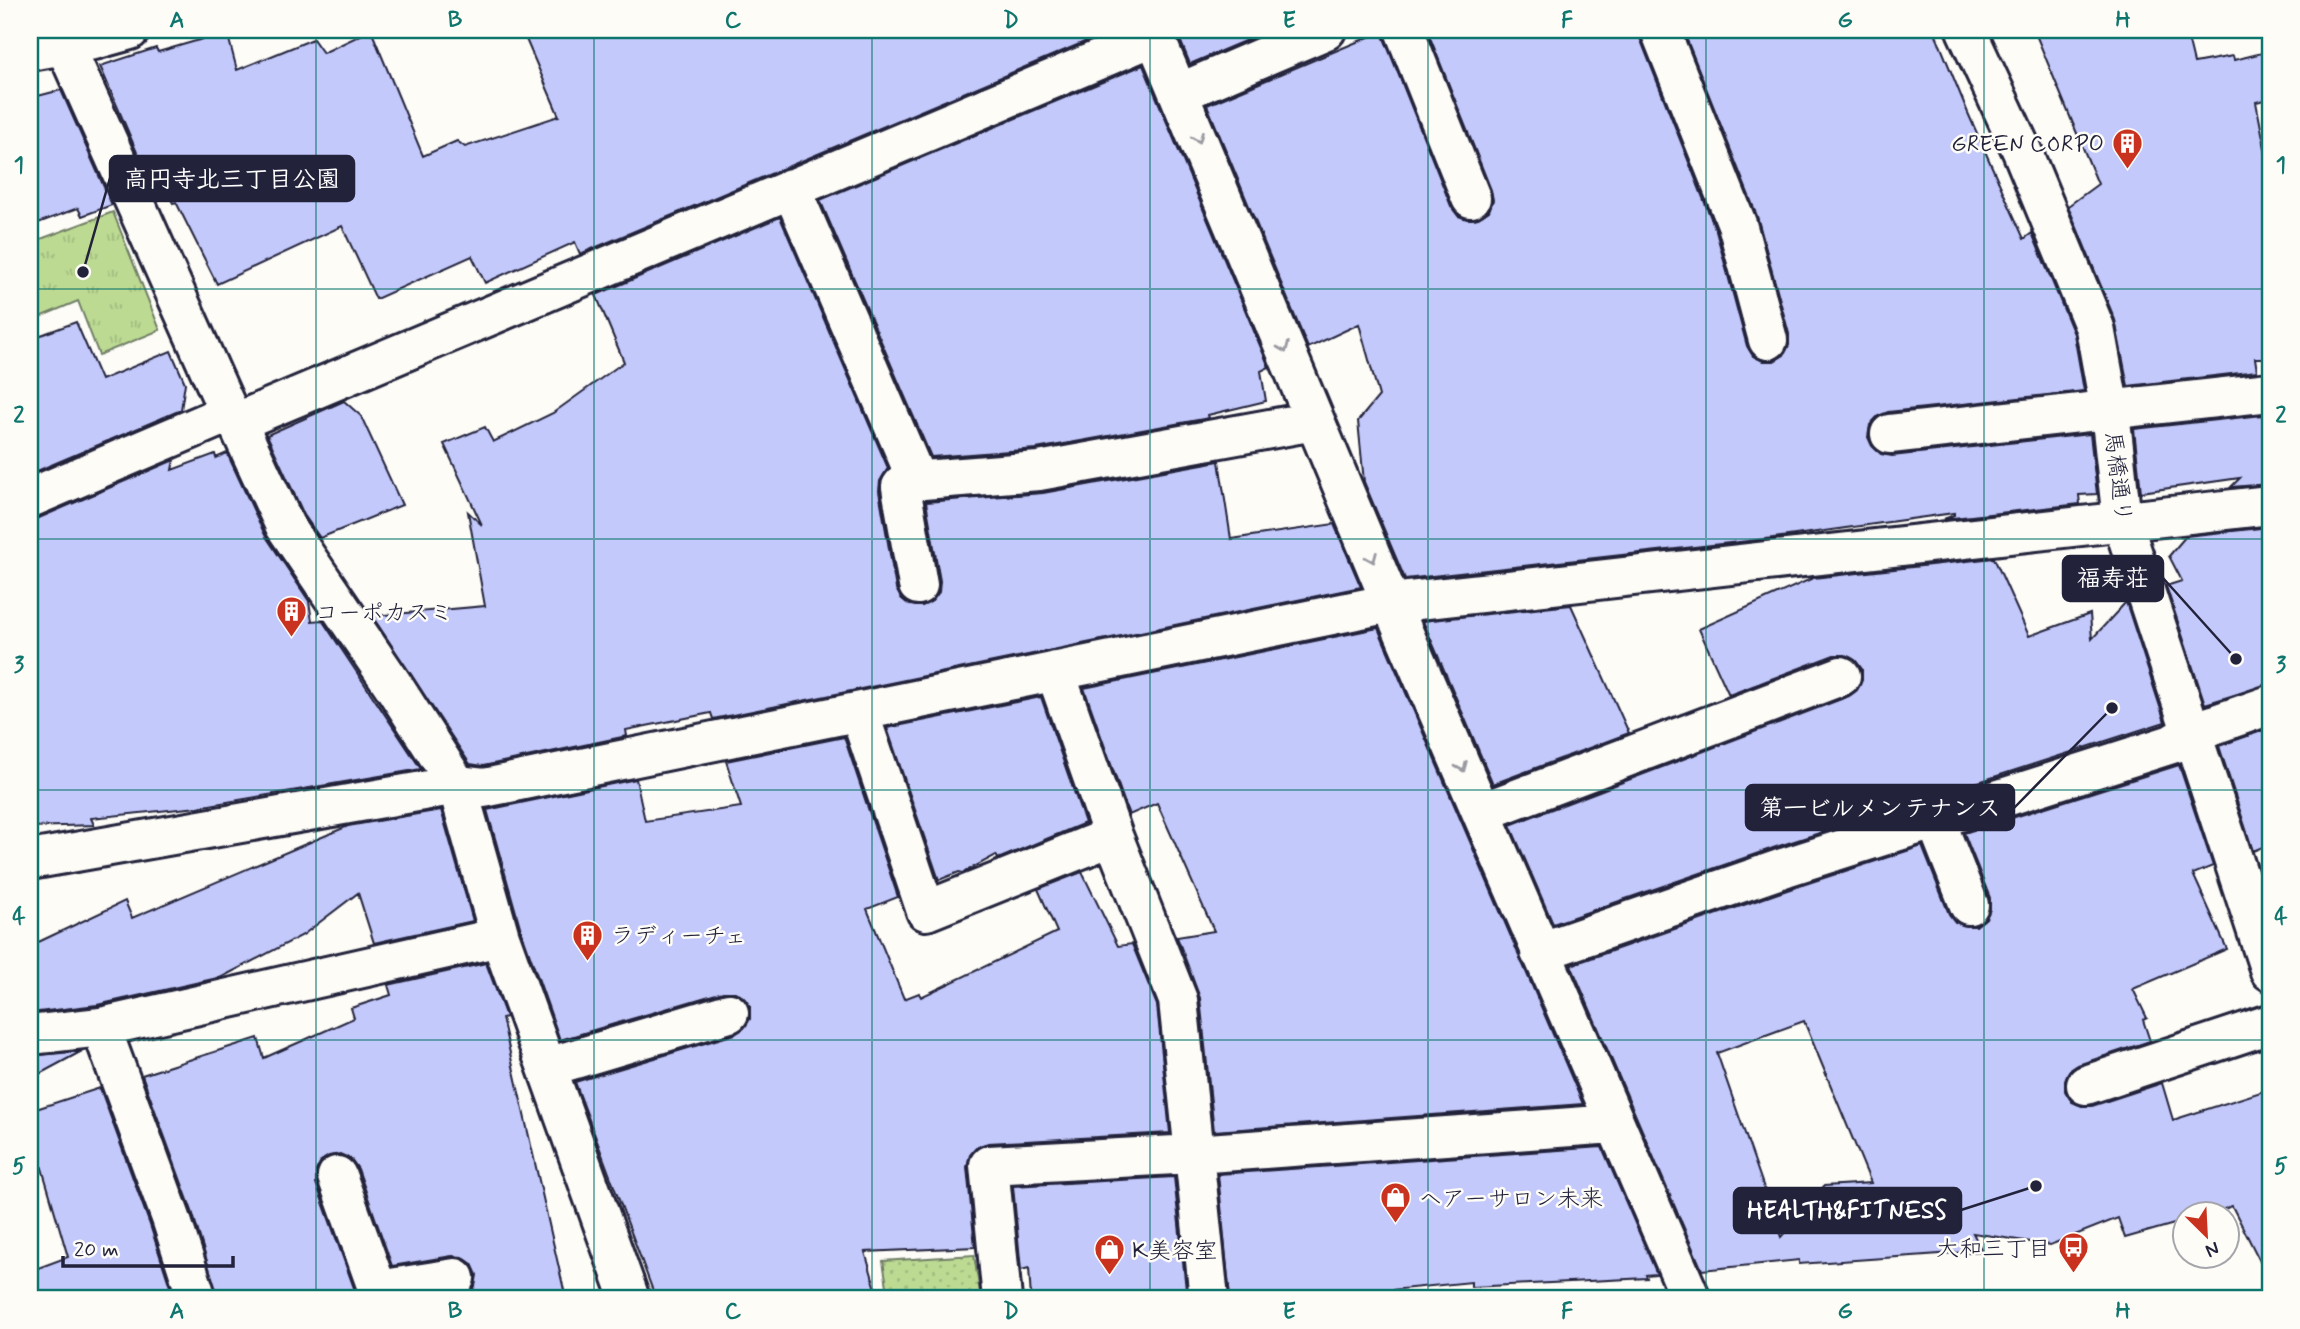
<svg xmlns="http://www.w3.org/2000/svg" width="2300" height="1329" viewBox="0 0 2300 1329" font-family="Mynerve,'Klee One',sans-serif">
  <style>
    .grass { fill: url(#grass-dots); stroke: #6f7e66; stroke-width: 2 }
    .park { fill: url(#park-tufts); stroke: #6f7e66; stroke-width: 2 }
    .building { fill: #c3c9fb; stroke: #22223b; stroke-width: 2; fill-rule: evenodd }
    .lines { fill: none; stroke-linecap: round; stroke-linejoin: round }
    .minor-casing { stroke: #22223b; stroke-width: 44 }
    .minor { stroke: #fdfcf7; stroke-width: 38 }
    .oneway { stroke: #9a9aa2 }
    .grid { fill: none; stroke: #0f766e; stroke-width: 2; stroke-opacity: 0.55 }
    .labels { text-anchor: middle; stroke-width: 5; stroke-linejoin: round; paint-order: stroke }
    .poi-label { font-size: 23px; fill: #22223b; stroke: #fdfcf7; text-anchor: start }
    .street-label { font-size: 23px; fill: #22223b; stroke: #fdfcf7 }
    .leader { fill: none; stroke: #22223b; stroke-width: 2.5 }
    .callout-dot { fill: #22223b; stroke: #fdfcf7; stroke-width: 2.5 }
    .callout { fill: #22223b; stroke: #22223b; stroke-width: 2.5 }
    .callout-label { font-size: 24px; text-anchor: middle; font-weight: bold; fill: #fff }
    .neatline { fill: none; stroke: #0f766e; stroke-width: 2.5 }
    .grid-label { font-size: 23px; text-anchor: middle; font-weight: bold; fill: #0f766e }
  </style>
  <defs>
    <pattern id="grass-dots" width="8" height="8" patternUnits="userSpaceOnUse" patternTransform="scale(1.75)"><rect width="8" height="8" fill="#bcda92"/><path d="M2 2h.1M6 6h.1" fill="none" stroke="#a1bb7f" stroke-width="1.8" stroke-linecap="round"/></pattern>
    <pattern id="park-tufts" width="24" height="20" patternUnits="userSpaceOnUse" patternTransform="scale(1.75)"><rect width="24" height="20" fill="#bcda92"/><path d="M3 7l-1-3M5 7V3M7 7l1-3M15 17l-1-3M17 17v-4M19 17l1-3" fill="none" stroke="#a1bb7f"/></pattern>
  </defs>
  <rect width="100%" height="100%" fill="#fdfcf7"/>
  <filter id="ink" filterUnits="userSpaceOnUse"><feTurbulence type="fractalNoise" baseFrequency=".0143" numOctaves="2"/><feDisplacementMap in="SourceGraphic" scale="14" xChannelSelector="R" yChannelSelector="G"/><feConvolveMatrix kernelMatrix="1 2 1 2 8 2 1 2 1" color-interpolation-filters="sRGB"/></filter>
  <g filter="url(#ink)">
    <path class="grass" d="M 974,1255 L 981,1299 L 889,1299 L 883,1261 Z"/>
    <path class="park" d="M 113,212 L 160,330 L 99,355 L 78,301 L 30,321 L 30,243 Z"/>
    <path class="building" d="M 371,30 L 423,156 L 457,141 L 465,147 L 559,116 L 522,30 L 1113,30 L 580,254 L 575,242 L 485,283 L 472,256 L 376,299 L 342,226 L 217,284 L 176,202 L 173,203 L 164,186 L 153,190 L 100,66 L 156,48 L 158,52 L 227,32 L 237,70 L 313,39 L 323,53 Z
      M 1176,30 L 1259,30 L 1261,34 L 1190,64 Z
      M 1427,30 L 1639,30 L 1640,38 L 1716,231 L 1747,346 L 1753,356 L 1763,361 L 1774,361 L 1784,355 L 1789,345 L 1789,334 L 1757,216 L 1683,30 L 1934,30 L 1968,113 L 2024,239 L 2032,233 L 2074,334 L 2084,391 L 1888,412 L 1878,416 L 1870,425 L 1868,437 L 1872,446 L 1881,454 L 1892,456 L 2090,434 L 2097,494 L 2079,495 L 2080,504 L 1944,519 L 1954,515 L 1954,513 L 1766,539 L 1405,579 L 1364,482 L 1358,421 L 1379,396 L 1359,324 L 1308,348 L 1207,105 L 1383,31 L 1384,38 L 1451,206 L 1458,216 L 1467,219 L 1478,218 L 1489,211 L 1493,200 L 1491,190 Z
      M 2034,30 L 2186,30 L 2194,63 L 2233,56 L 2234,60 L 2270,51 L 2270,99 L 2256,102 L 2270,174 L 2270,358 L 2255,358 L 2257,371 L 2128,386 L 2115,320 L 2068,206 L 2098,184 Z
      M 1143,65 L 1269,367 L 1261,371 L 1266,401 L 1208,415 L 1209,418 L 1036,449 L 931,457 L 820,200 Z
      M 61,90 L 112,205 L 82,216 L 78,208 L 30,226 L 30,98 Z
      M 780,217 L 888,468 L 880,481 L 879,491 L 896,589 L 901,598 L 910,605 L 922,606 L 932,601 L 939,592 L 940,581 L 926,502 L 1043,493 L 1219,461 L 1231,539 L 1334,524 L 1361,587 L 713,719 L 711,713 L 626,730 L 627,736 L 483,766 L 470,764 L 372,616 L 485,606 L 468,512 L 482,525 L 444,444 L 485,427 L 493,442 L 553,413 L 624,362 L 596,295 Z
      M 76,322 L 101,380 L 171,351 L 185,383 L 181,410 L 30,474 L 30,339 Z
      M 344,401 L 361,416 L 402,505 L 320,538 L 304,515 L 267,435 Z
      M 2263,415 L 2267,448 L 2270,445 L 2270,484 L 2231,487 L 2240,478 L 2141,492 L 2134,429 Z
      M 227,453 L 265,535 L 309,601 L 312,621 L 322,620 L 421,769 L 198,807 L 91,818 L 94,825 L 30,827 L 30,519 L 39,518 L 174,460 L 172,470 L 215,454 L 216,458 Z
      M 2270,527 L 2270,684 L 2205,704 L 2166,586 L 2182,581 L 2169,556 L 2186,536 Z
      M 1994,558 L 2029,636 L 2090,614 L 2092,639 L 2126,602 L 2165,722 L 1779,846 L 1553,924 L 1510,825 L 1849,696 L 1857,690 L 1862,680 L 1862,669 L 1855,660 L 1845,655 L 1834,655 L 1729,695 L 1699,629 L 1813,578 Z
      M 1571,605 L 1629,733 L 1493,784 L 1423,621 Z
      M 1378,628 L 1583,1104 L 1214,1131 L 1200,998 L 1177,937 L 1214,931 L 1157,803 L 1129,815 L 1084,688 Z
      M 1041,697 L 1085,823 L 998,859 L 996,855 L 963,873 L 959,872 L 939,880 L 887,728 Z
      M 2270,728 L 2270,844 L 2253,851 L 2219,746 Z
      M 844,737 L 898,897 L 867,909 L 904,999 L 919,993 L 921,997 L 1057,932 L 1038,889 L 1082,872 L 1118,946 L 1132,944 L 1157,1005 L 1170,1133 L 988,1143 L 977,1147 L 970,1155 L 967,1167 L 975,1247 L 865,1252 L 879,1299 L 656,1299 L 575,1082 L 735,1034 L 744,1028 L 750,1019 L 750,1006 L 743,997 L 735,992 L 723,992 L 560,1040 L 521,930 L 487,810 L 636,779 L 645,821 L 741,807 L 726,761 Z
      M 2179,765 L 2213,866 L 2193,874 L 2227,949 L 2133,989 L 2147,1018 L 2143,1020 L 2150,1041 L 2078,1065 L 2069,1071 L 2065,1081 L 2065,1091 L 2072,1102 L 2082,1106 L 2092,1106 L 2162,1083 L 2173,1120 L 2270,1089 L 2270,1281 L 2232,1206 L 2211,1214 L 2185,1214 L 2185,1221 L 2125,1238 L 2118,1218 L 2050,1245 L 1973,1233 L 1982,1251 L 1799,1264 L 1799,1260 L 1702,1270 L 1571,965 L 1793,888 L 1922,846 L 1949,914 L 1955,922 L 1965,926 L 1976,926 L 1986,918 L 1990,909 L 1990,898 L 1964,833 ZM 1804,1021 L 1871,1183 L 1824,1186 L 1781,1237 L 1717,1053 Z
      M 441,810 L 473,921 L 374,943 L 358,893 L 303,935 L 222,977 L 97,1005 L 30,1013 L 30,946 L 125,901 L 132,918 L 348,826 Z
      M 486,963 L 506,1017 L 502,1018 L 566,1299 L 459,1299 L 469,1295 L 475,1286 L 477,1275 L 472,1264 L 462,1257 L 452,1256 L 392,1266 L 358,1169 L 351,1159 L 340,1154 L 329,1156 L 321,1161 L 316,1171 L 316,1183 L 358,1299 L 218,1299 L 192,1211 L 142,1075 L 258,1038 L 264,1058 L 354,1018 L 351,1008 L 391,995 L 388,985 Z
      M 82,1051 L 30,1079 L 30,1056 Z
      M 100,1088 L 150,1225 L 174,1299 L 30,1299 L 30,1271 L 68,1257 L 30,1127 L 30,1111 Z
      M 1602,1147 L 1657,1274 L 1646,1275 L 1647,1278 L 1471,1287 L 1471,1282 L 1311,1298 L 1230,1299 L 1218,1174 Z
      M 1174,1177 L 1187,1299 L 1031,1299 L 1029,1268 L 1021,1270 L 1013,1186 Z"/>
    <g class="lines">
      <defs>
        <path id="minor" d="M 58,30 L 229,413 L 237,422 L 285,526 L 393,685 L 457,785 L 500,937 L 630,1299
          M 1152,30 L 1391,603 L 1691,1299
          M 1404,30 L 1471,198
          M 1660,30 L 1737,224 L 1768,340
          M 1966,30 L 2022,151 L 2095,328 L 2110,411 L 2122,521 L 2270,971
          M 30,51 L 94,40 L 130,30
          M 1179,93 L 1326,30
          M 791,188 L 913,471 L 923,480 L 1039,471 L 1314,421
          M 237,422 L 1155,36
          M 1890,434 L 2270,392
          M 913,471 L 901,487 L 918,585
          M 30,498 L 229,413
          M 1055,671 L 1113,836 L 1178,1000 L 1209,1299
          M 859,712 L 926,911 L 1113,836
          M 1482,812 L 1841,676
          M 1936,821 L 1969,905
          M 30,860 L 457,785 L 484,788 L 1391,603 L 2270,505
          M 1540,952 L 1786,867 L 2172,744 L 2190,733 L 2270,705
          M 101,1027 L 171,1218 L 197,1299
          M 30,1035 L 101,1027 L 500,937
          M 548,1067 L 729,1013
          M 2086,1085 L 2270,1024
          M 337,1176 L 381,1299
          M 378,1290 L 455,1278
          M 1002,1299 L 989,1165 L 1194,1154 L 1614,1124"/>
      </defs>
      <use href="#minor" class="minor-casing"/>
      <use href="#minor" class="minor"/>
    </g>
    <defs><path id="oneway-chevron" d="M-2-3.5L2.5 0L-2 3.5" fill="none" stroke-width="1.6" stroke-linecap="round" stroke-linejoin="round" transform="scale(1.75)"/></defs>
    <g class="oneway">
      <use href="#oneway-chevron" transform="translate(1198 138) rotate(68)"/>
      <use href="#oneway-chevron" transform="translate(1284 348) rotate(68)"/>
      <use href="#oneway-chevron" transform="translate(1372 558) rotate(67)"/>
      <use href="#oneway-chevron" transform="translate(1462 767) rotate(67)"/>
    </g>
  </g>
  <path class="grid" d="M 316,30 L 316,1299M 594,30 L 594,1299M 872,30 L 872,1299M 1150,30 L 1150,1299M 1428,30 L 1428,1299M 1706,30 L 1706,1299M 1984,30 L 1984,1299M 30,289 L 2270,289M 30,539 L 2270,539M 30,790 L 2270,790M 30,1040 L 2270,1040"/>
  <defs>
    <symbol id="building-pin" viewBox="-11 -11 22 30"><path d="M0 17L-7.5 6A9.5 9.5 0 1 1 7.5 6Z" fill="#c8321e" stroke="#fdfcf7"/><path d="M-4-6H4V6H1V3H-1V6H-4ZM-2.5-4.3h1.7v1.8h-1.7ZM.8-4.3h1.7v1.8H.8ZM-2.5-1h1.7V.8h-1.7ZM.8-1h1.7V.8H.8Z" fill="#fff"/></symbol>
    <symbol id="shop-pin" viewBox="-11 -11 22 30"><path d="M0 17L-7.5 6A9.5 9.5 0 1 1 7.5 6Z" fill="#c8321e" stroke="#fdfcf7"/><path d="M-5-2.5h2.3a2.7 3.5 0 0 1 5.4 0H5L5.5 6h-11ZM-1.5-2.5h3a1.5 2.3 0 0 0-3 0Z" fill="#fff"/></symbol>
    <symbol id="bus-pin" viewBox="-11 -11 22 30"><path d="M0 17L-7.5 6A9.5 9.5 0 1 1 7.5 6Z" fill="#c8321e" stroke="#fdfcf7"/><path d="M-5-6H5V4H4V6H2V4H-2V6H-4V4H-5ZM-3.5-4V0h7V-4ZM-3.5 1.2v1.5H-2V1.2ZM2 1.2v1.5H3.5V1.2Z" fill="#fff"/></symbol>
  </defs>
  <g fill-rule="evenodd">
    <use href="#building-pin" x="2110" y="126" width="35" height="47"/>
    <use href="#building-pin" x="274" y="594" width="35" height="47"/>
    <use href="#building-pin" x="570" y="918" width="35" height="47"/>
    <use href="#shop-pin" x="1378" y="1180" width="35" height="47"/>
    <use href="#bus-pin" x="2056" y="1230" width="35" height="47"/>
    <use href="#shop-pin" x="1092" y="1232" width="35" height="47"/>
  </g>
  <g class="labels">
    <g class="poi-label">
      <text x="2104" y="151" text-anchor="end">GREEN CORPO</text>
      <text x="315" y="620">コーポカスミ</text>
      <text x="611" y="943">ラディーチェ</text>
      <text x="1419" y="1206">ヘアーサロン未来</text>
      <text x="2051" y="1256" text-anchor="end">大和三丁目</text>
      <text x="1132" y="1258">K美容室</text>
    </g>
    <g class="street-label">
      <text transform="translate(2119 477) rotate(83)" y="8">馬橋通り</text>
    </g>
  </g>
  <path class="leader" d="M83 272L110 178M2236 659L2163 578M2112 708L2014 808M2036 1186L1961 1210"/>
  <g class="callout-dot">
    <circle cx="83" cy="272" r="7"/>
    <circle cx="2236" cy="659" r="7"/>
    <circle cx="2112" cy="708" r="7"/>
    <circle cx="2036" cy="1186" r="7"/>
  </g>
  <g class="callout">
    <rect x="110" y="156" width="244" height="45" rx="7"/>
    <rect x="2063" y="556" width="100" height="45" rx="7"/>
    <rect x="1746" y="785" width="268" height="45" rx="7"/>
    <rect x="1734" y="1188" width="227" height="45" rx="7"/>
  </g>
  <g class="callout-label">
    <text x="232" y="187">高円寺北三丁目公園</text>
    <text x="2113" y="586">福寿荘</text>
    <text x="1880" y="816">第一ビルメンテナンス</text>
    <text x="1847" y="1218">HEALTH&amp;FITNESS</text>
  </g>
  <rect width="2300" height="1329" fill="none" stroke="#fdfcf7" stroke-width="77"/>
  <g transform="translate(2206 1235) rotate(156)"><circle r="33" fill="#fdfcf7" stroke="#a5a5ac" stroke-width="2"/>
  <path d="M0-5L12 26L0 18L-12 26Z" fill="#c8321e"/>
  <text y="-10" font-size="19" font-weight="bold" text-anchor="middle" fill="#22223b">N</text>
  </g>
  <path d="M63 1256v10h170v-10" fill="none" stroke="#22223b" stroke-width="3.5"/>
  <text x="74" y="1256" font-size="21" fill="#22223b" stroke="#fdfcf7" stroke-width="5" paint-order="stroke">20 m</text>
  <rect x="38" y="38" width="2224" height="1252" class="neatline"/>
  <g class="grid-label">
    <text x="177" y="27">A</text>
    <text x="455" y="27">B</text>
    <text x="733" y="27">C</text>
    <text x="1011" y="27">D</text>
    <text x="1289" y="27">E</text>
    <text x="1567" y="27">F</text>
    <text x="1845" y="27">G</text>
    <text x="2123" y="27">H</text>
    <text x="19" y="172">1</text>
    <text x="2281" y="172">1</text>
    <text x="19" y="422">2</text>
    <text x="2281" y="422">2</text>
    <text x="19" y="672">3</text>
    <text x="2281" y="672">3</text>
    <text x="19" y="923">4</text>
    <text x="2281" y="923">4</text>
    <text x="19" y="1173">5</text>
    <text x="2281" y="1173">5</text>
    <text x="177" y="1318">A</text>
    <text x="455" y="1318">B</text>
    <text x="733" y="1318">C</text>
    <text x="1011" y="1318">D</text>
    <text x="1289" y="1318">E</text>
    <text x="1567" y="1318">F</text>
    <text x="1845" y="1318">G</text>
    <text x="2123" y="1318">H</text>
  </g>
</svg>
